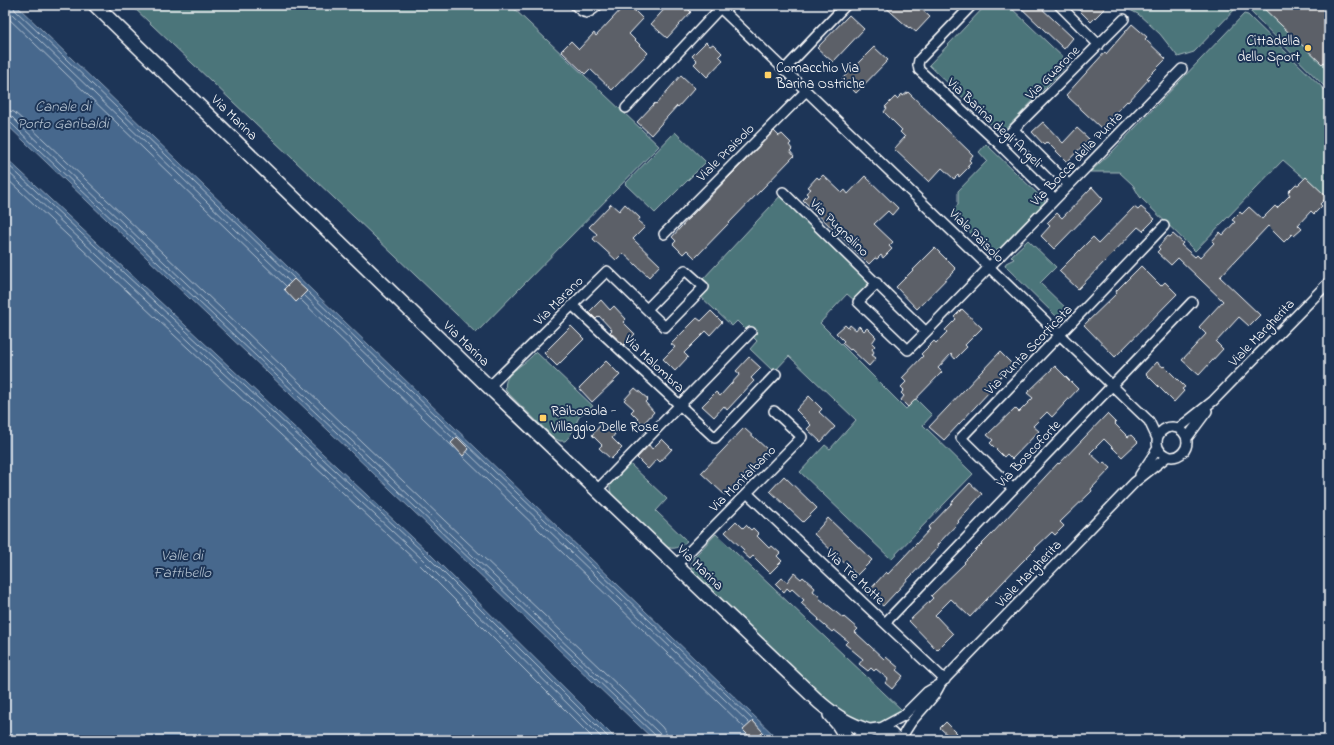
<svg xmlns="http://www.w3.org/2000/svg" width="1334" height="745" viewBox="0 0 1334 745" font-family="'Indie Flower',sans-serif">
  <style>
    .green { fill: #4c757a; stroke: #a6babc }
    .water { fill: #47688d; stroke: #91a4bb }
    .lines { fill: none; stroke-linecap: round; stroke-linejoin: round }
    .shore { stroke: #b5c3d1; stroke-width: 1 }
    .building { fill: #5c6067; stroke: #fff }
    .street-casing { stroke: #fff; stroke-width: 12 }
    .secondary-casing { stroke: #fff; stroke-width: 16 }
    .street { stroke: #1d3557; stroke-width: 9 }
    .secondary { stroke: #1d3557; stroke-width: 13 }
    .poi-dot { fill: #ffd166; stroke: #1d3557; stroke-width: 1.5 }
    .labels { text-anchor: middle; stroke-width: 4; stroke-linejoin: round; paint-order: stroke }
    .poi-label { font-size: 14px; fill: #fff; stroke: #1d3557; text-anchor: start }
    .street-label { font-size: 14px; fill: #fff; stroke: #1d3557 }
    .water-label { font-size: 15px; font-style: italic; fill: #b5c3d1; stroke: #1d3557 }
  </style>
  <rect width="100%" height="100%" fill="#1d3557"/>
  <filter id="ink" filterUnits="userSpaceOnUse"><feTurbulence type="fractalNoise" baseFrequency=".025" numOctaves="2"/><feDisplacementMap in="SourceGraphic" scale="8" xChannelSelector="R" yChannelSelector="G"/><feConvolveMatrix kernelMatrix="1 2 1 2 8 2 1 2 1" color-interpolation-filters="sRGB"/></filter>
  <g filter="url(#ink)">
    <path class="green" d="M 131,5 L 510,5 L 659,146 L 476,333 Z
      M 986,5 L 1008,5 L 1069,63 L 1001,134 L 929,65 Z
      M 1120,5 L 1239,5 L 1194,52 L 1178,57 L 1160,34 L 1138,14 Z
      M 1244,5 L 1329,5 L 1329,91 Z
      M 1244,14 L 1248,15 L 1329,94 L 1329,200 L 1283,160 L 1195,251 L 1140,197 L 1133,185 L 1119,172 L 1090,172 L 1112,152 Z
      M 675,132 L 706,162 L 655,213 L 625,184 Z
      M 986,144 L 1046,202 L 995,255 L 987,254 L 989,251 L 956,219 L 954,210 L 958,204 L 958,191 L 987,161 L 979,152 Z
      M 783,193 L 874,282 L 855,301 L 847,294 L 820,323 L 906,409 L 916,399 L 932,415 L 923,425 L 973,474 L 891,559 L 800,472 L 825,445 L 830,449 L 856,420 L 789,356 L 774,372 L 750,349 L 757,341 L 737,321 L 732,326 L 699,295 L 709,285 L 703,279 Z
      M 1028,240 L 1056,267 L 1040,283 L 1069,311 L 1060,320 L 1005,266 L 1006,263 L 1014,259 L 1011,256 Z
      M 536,352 L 593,406 C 588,410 581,413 578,419 C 574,427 573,434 565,441 L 560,441 L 554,438 L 506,391 C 503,377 512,373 521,365 C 526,362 531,357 536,352 Z
      M 630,464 L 667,499 L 656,511 L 687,541 C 680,547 674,551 665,546 L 612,496 L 610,489 L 610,485 Z
      M 716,534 L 902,710 C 892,720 876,727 862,724 C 854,721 842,713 835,708 L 694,573 C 690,567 691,562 694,557 Z"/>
    <path class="water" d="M 5,5 L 16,5 L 779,740 L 654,740 L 5,123 Z
      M 5,157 L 428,552 L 617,740 L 5,740 Z"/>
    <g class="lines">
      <path class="shore" d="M 8,5 L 9,10 L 11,13 L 290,282
        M 13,5 L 15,10 L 294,278
        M 5,15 L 286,286
        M 5,110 L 14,112 L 25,122 L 662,727 L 666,733 L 667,740
        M 5,116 L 12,117 L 21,126 L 658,732 L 661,735 L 661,740
        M 5,121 L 9,121 L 18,130 L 655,735 L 656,740
        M 5,162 L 426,555 L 611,740
        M 5,169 L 422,559 L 604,740
        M 5,177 L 418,563 L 595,740
        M 308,292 L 753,720
        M 304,295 L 454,439
        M 300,299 L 454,448
        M 467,452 L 749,723
        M 463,457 L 744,727"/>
    </g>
    <path class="building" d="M 625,5 L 629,5 L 643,19 L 629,34 L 648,53 L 612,90 L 590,69 L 585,74 L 561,51 L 571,41 L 579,49 L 594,33 L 596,36 Z
      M 668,5 L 684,5 L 691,12 L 667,38 L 651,24 Z
      M 883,5 L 917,5 L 930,17 L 916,32 L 910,27 L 909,28 Z
      M 1018,5 L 1038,5 L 1073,38 L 1064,49 Z
      M 1074,5 L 1108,5 L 1091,22 Z
      M 1260,5 L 1329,5 L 1329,57 L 1322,64 Z
      M 849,15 L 864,29 L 833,62 L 817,48 Z
      M 1132,24 L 1147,37 L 1145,39 L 1166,59 L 1147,78 L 1149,79 L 1128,102 L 1127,101 L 1101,128 L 1066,95 L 1105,52 L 1106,54 Z
      M 706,42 L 710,46 L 713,44 L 722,53 L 719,56 L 723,60 L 707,77 L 694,64 L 697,61 L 692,56 Z
      M 874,47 L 888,60 L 856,93 L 842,79 Z
      M 681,75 L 695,88 L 678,107 L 677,106 L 651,135 L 637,122 L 655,103 L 656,104 Z
      M 908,92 L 973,155 L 969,160 L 971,162 L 967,166 L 969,167 L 959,177 L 958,175 L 954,179 L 942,168 L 929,182 L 894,149 L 905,137 L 900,132 L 902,130 L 884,112 L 887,108 L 885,107 L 895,97 L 897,99 L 902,94 L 903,96 Z
      M 1043,122 L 1063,143 L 1077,128 L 1089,139 L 1067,162 L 1047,142 L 1044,145 L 1032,132 Z
      M 774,131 L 779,136 L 782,134 L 791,143 L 789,145 L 792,149 L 790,151 L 794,156 L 695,258 L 687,250 L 683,254 L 673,244 L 676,241 L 672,237 L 689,218 Z
      M 823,175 L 842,193 L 845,190 L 848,194 L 865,176 L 898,208 L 892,215 L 888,211 L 874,224 L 893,242 L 889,246 L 892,249 L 883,258 L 881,255 L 877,259 L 875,258 L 869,264 L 803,200 L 808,195 L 806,193 L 811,189 L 808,187 L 817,177 L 819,179 Z
      M 1306,177 L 1327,197 L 1320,204 L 1322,206 L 1314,214 L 1311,211 L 1298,225 L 1302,229 L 1294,236 L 1292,234 L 1284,242 L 1268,226 L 1220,277 L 1260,315 L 1249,326 L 1239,317 L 1216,342 L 1223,349 L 1199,375 L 1182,360 L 1206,334 L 1199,327 L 1223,301 L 1178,258 L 1171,265 L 1157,252 L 1160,249 L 1158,247 L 1168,236 L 1170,237 L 1173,234 L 1183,243 L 1181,245 L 1195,257 L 1197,255 L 1200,258 L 1214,243 L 1212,241 L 1220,232 L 1223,235 L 1235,222 L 1232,220 L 1240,212 L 1242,214 L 1249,207 L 1262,219 L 1275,206 L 1277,208 L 1290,195 L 1288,192 L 1296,184 L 1298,185 Z
      M 1092,187 L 1103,199 L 1054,249 L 1041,236 L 1050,226 L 1047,223 L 1057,213 L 1062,218 Z
      M 611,204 L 619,211 L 625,204 L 640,218 L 638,221 L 645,227 L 633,239 L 660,265 L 649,277 L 623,253 L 616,260 L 593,239 L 597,234 L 589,227 Z
      M 1134,207 L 1138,210 L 1141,207 L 1155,219 L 1143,231 L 1138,227 L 1078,289 L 1059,271 L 1093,237 L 1099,243 Z
      M 935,248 L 956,269 L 917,309 L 896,287 Z
      M 1141,266 L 1161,286 L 1165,282 L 1177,294 L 1115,357 L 1084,325 L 1117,293 L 1116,291 Z
      M 294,279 L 307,291 L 296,302 L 284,289 Z
      M 601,300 L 610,310 L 614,306 L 626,319 L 623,322 L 635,334 L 624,345 L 610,332 L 612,330 L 599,316 L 596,319 L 589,312 Z
      M 962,309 L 982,328 L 965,345 L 967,347 L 955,359 L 951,354 L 938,368 L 942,372 L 908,407 L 901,400 L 904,396 L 901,393 L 904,390 L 901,387 L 906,382 L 902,378 L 923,356 L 921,354 L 934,341 L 936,343 L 947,332 L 945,330 L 956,319 L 954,317 Z
      M 711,311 L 722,322 L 710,335 L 706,331 L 684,353 L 688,357 L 675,371 L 663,359 L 675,347 L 671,344 L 697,318 L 701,321 Z
      M 845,325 L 848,328 L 850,325 L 856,330 L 859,326 L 864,331 L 867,328 L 876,337 L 872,343 L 875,346 L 872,349 L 874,352 L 872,355 L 876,358 L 869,366 L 851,349 L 850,350 L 842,343 L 844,341 L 836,333 Z
      M 571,326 L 584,339 L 557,366 L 544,353 Z
      M 1000,352 L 1012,364 L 990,388 L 991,390 L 944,440 L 929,427 Z
      M 749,357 L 761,368 L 751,378 L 754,381 L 727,410 L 724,406 L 714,417 L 702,406 L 716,392 L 720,396 L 740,374 L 736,371 Z
      M 606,361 L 620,375 L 592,402 L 579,388 Z
      M 1157,362 L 1163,367 L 1164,366 L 1185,387 L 1182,389 L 1184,391 L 1174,402 L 1146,374 Z
      M 1055,366 L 1078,389 L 1052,417 L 1047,412 L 1033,426 L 1039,431 L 1012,459 L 1007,454 L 1004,457 L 990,443 L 993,440 L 987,435 L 1015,408 L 1019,412 L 1033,398 L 1027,393 Z
      M 635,388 L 648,399 L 645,402 L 654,412 L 643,424 L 631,412 L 634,409 L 624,400 Z
      M 809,396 L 822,409 L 819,412 L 835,427 L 821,442 L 807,429 L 811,425 L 796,410 Z
      M 1107,414 L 1116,423 L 1115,424 L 1128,437 L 1131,435 L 1138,442 L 1122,457 L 1104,439 L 1090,453 L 1102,464 L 1104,462 L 1111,468 L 1091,489 L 1092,491 L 1060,522 L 1064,526 L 1055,535 L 1052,532 L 1035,548 L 1036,548 L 1020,564 L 970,617 L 951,599 L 935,615 L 953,634 L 937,650 L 909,621 L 933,598 L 931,596 L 965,563 L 964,562 L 991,535 L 1058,463 L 1059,464 Z
      M 603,422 L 615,434 L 612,438 L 622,448 L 611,459 L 599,448 L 602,445 L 592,435 Z
      M 744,428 L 768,450 L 725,495 L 701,473 Z
      M 457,437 L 469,449 L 463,456 L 451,443 Z
      M 662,439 L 672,449 L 660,462 L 657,459 L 648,469 L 637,458 L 649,445 L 652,449 Z
      M 784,476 L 817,508 L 803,522 L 770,491 Z
      M 970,483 L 982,494 L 958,521 L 959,522 L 937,545 L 938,547 L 883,606 L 867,593 L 886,572 L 888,574 L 930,529 L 928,528 L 952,503 L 952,502 Z
      M 828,518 L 872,560 L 857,575 L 814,534 Z
      M 736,521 L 743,528 L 746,525 L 751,530 L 753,528 L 759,534 L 757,536 L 769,548 L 772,546 L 780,553 L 777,556 L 782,561 L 770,573 L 753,556 L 750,559 L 742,552 L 744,550 L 725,532 Z
      M 794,573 L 801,579 L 803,577 L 815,588 L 813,591 L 820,597 L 819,598 L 843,618 L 844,617 L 858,629 L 855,632 L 884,659 L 886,657 L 899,668 L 896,670 L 903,676 L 892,689 L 885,683 L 888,679 L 876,669 L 874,671 L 871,668 L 868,671 L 859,664 L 863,659 L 845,644 L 848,641 L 834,630 L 832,632 L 818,620 L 819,619 L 801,603 L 804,600 L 792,589 L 790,591 L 787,588 L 784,592 L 776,584 L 782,578 L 787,582 Z
      M 753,721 L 763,732 L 755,740 L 753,740 L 743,730 Z
      M 946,722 L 957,733 L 952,739 L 940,728 Z"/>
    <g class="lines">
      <defs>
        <path id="street" d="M 575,5 C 585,15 587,16 598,5
          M 717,5 L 1149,421 L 1157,438
          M 972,5 L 919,60 L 918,65 L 919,70 L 999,144 L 1055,199
          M 1059,5 L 1099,45
          M 784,70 L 846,5
          M 626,108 L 723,5
          M 1014,130 L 1069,185
          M 999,144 L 1124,19
          M 783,192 L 926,332 L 908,350 L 858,302 L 877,283
          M 664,234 L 806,91
          M 572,305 L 715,438 L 776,374
          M 926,332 L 1182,69
          M 489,387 L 607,271 L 665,327 L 704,287 L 685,270 L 647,309
          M1157 442a15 15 0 1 1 30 0a15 15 0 1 1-30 0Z
          M 1179,428 L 1213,401 L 1329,282
          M 1187,438 L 1207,411
          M 1140,475 L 1158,448
          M 1013,489 L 961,438 L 1164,226
          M 597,490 L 751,332
          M 747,493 L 945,680
          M 676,565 L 802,437 L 774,411
          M 885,623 L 1192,302
          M 879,729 L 903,716 L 927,692 L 939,685
          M 901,740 C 909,721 919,714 931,699 C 935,695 938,689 941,683 L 1135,482 L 1168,456"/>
        <path id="secondary" d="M 95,5 L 489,387 L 819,702 C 835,716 848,724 869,731
          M 830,715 L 838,724 L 848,740
          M 858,740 C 868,727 886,726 896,740"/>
      </defs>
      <use href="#street" class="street-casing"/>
      <use href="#secondary" class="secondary-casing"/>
      <use href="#street" class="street"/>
      <use href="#secondary" class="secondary"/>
    </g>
  </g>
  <g class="poi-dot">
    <circle cx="1308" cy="48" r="4"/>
    <rect x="764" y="71" width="8" height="8" rx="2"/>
    <rect x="539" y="414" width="8" height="8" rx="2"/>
  </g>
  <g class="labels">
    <g class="poi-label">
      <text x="1300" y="45" text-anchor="end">Cittadella<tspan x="1300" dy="16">dello Sport</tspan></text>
      <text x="776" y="72">Comacchio Via<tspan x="776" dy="16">Barina Ostriche</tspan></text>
      <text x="551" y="415">Raibosola -<tspan x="551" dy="16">Villaggio Delle Rose</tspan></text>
    </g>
    <g class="street-label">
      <text transform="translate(1052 72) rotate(-45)" y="5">Via Guarone</text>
      <text transform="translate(235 117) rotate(44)" y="5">Via Marina</text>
      <text transform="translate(995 122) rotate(43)" y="5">Via Barina degli Angeli</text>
      <text transform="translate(725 152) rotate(-45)" y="5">Viale Praisolo</text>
      <text transform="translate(1076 158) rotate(-46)" y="5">Via Bocca della Punta</text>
      <text transform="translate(840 227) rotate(44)" y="5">Via Pugnalino</text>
      <text transform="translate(977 235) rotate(44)" y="5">Viale Paisolo</text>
      <text transform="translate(558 300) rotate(-45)" y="5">Via Marano</text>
      <text transform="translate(1261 332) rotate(-46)" y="5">Viale Margherita</text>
      <text transform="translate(467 343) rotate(44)" y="5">Via Marina</text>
      <text transform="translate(1028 349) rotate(-46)" y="5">Via Punta Scorticata</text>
      <text transform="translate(655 363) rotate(43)" y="5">Via Malombra</text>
      <text transform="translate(1028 453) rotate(-47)" y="5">Via Boscoforte</text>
      <text transform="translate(742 478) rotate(-45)" y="5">Via Montalbano</text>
      <text transform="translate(701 567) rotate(44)" y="5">Via Marina</text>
      <text transform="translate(1028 573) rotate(-46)" y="5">Viale Margherita</text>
      <text transform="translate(856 576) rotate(43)" y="5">Via Tre Motte</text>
    </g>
    <g class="water-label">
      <text x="63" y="111">Canale di<tspan x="63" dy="17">Porto Garibaldi</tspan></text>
      <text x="182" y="560">Valle di<tspan x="182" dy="17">Fattibello</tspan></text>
    </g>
  </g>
  <rect width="1334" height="745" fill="none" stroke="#1d3557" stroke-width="20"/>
  <rect x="10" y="10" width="1314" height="725" fill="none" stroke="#fff" stroke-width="1.5" filter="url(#ink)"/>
</svg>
